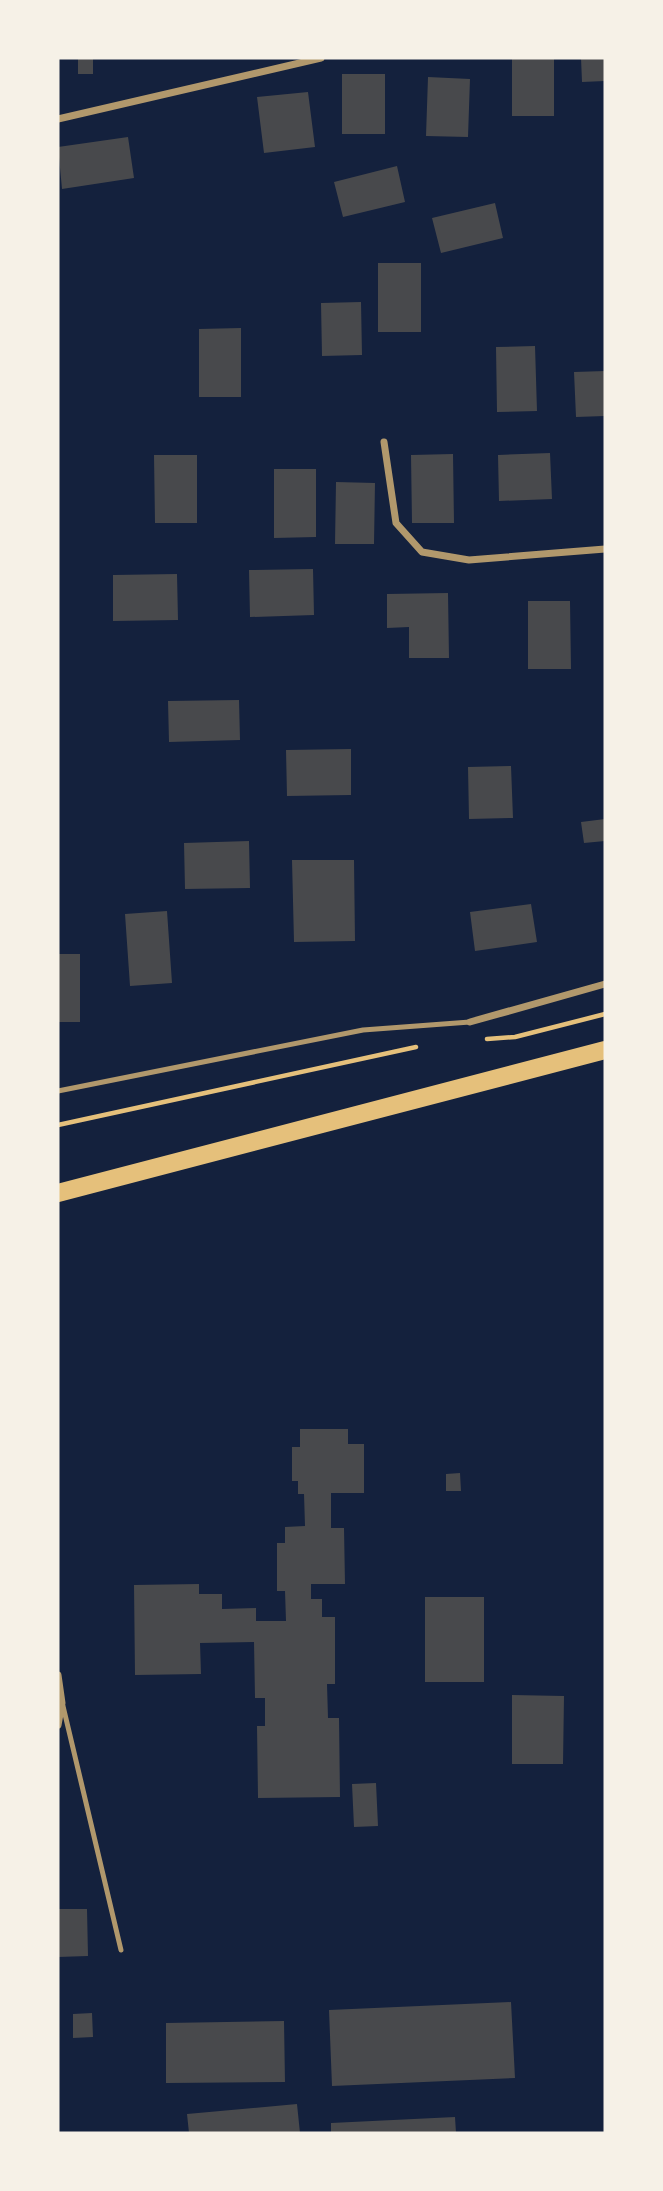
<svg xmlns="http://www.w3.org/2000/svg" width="663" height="2191" viewBox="0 0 663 2191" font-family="'Alegreya Sans',sans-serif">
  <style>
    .building { fill: #48494c }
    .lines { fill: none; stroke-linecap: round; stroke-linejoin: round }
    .path { stroke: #e5c07b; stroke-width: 4.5 }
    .service { stroke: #b1986c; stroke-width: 5 }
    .minor { stroke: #b1986c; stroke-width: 7 }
    .primary { stroke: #e5c07b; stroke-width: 18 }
  </style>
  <rect width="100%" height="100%" fill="#14213d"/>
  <path class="building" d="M 78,58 L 93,58 L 93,74 L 78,74 Z
    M 512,58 L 554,58 L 554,116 L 512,116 Z
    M 581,58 L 605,58 L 605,81 L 582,82 Z
    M 342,74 L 385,74 L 385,134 L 342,134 Z
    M 428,77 L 470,79 L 468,137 L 426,136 Z
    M 308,92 L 315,147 L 264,153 L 257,97 Z
    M 128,137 L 134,178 L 62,189 L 58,147 Z
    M 397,166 L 405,202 L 343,217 L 334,182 Z
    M 495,203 L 503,238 L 441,253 L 432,218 Z
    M 378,263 L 421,263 L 421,332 L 378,332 Z
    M 361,302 L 362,355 L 322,356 L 321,303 Z
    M 241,328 L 241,397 L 199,397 L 199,329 Z
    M 535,346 L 537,411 L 497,412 L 496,347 Z
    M 605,371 L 605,416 L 576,417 L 574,372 Z
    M 550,453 L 552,499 L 499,501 L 498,455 Z
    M 453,454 L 454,523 L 412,523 L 411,455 Z
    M 154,455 L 197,455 L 197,523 L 155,523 Z
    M 274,469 L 316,469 L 316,537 L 274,538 Z
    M 336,482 L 375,483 L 374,544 L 335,544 Z
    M 313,569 L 314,615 L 250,617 L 249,570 Z
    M 177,574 L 178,620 L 113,621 L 113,575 Z
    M 448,593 L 449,658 L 409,658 L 409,627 L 387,628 L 387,594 Z
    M 528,601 L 570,601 L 571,669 L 528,669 Z
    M 239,700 L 240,740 L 169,742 L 168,701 Z
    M 351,749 L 351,795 L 287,796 L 286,750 Z
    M 511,766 L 513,818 L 469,819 L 468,767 Z
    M 605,819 L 605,841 L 584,843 L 581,822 Z
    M 249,841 L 250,888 L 185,889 L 184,843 Z
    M 292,860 L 354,860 L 355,941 L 294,942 Z
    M 531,904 L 537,942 L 475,951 L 470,912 Z
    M 167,911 L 172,983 L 130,986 L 125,914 Z
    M 58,954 L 80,954 L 80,1022 L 58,1022 Z
    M 300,1429 L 348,1429 L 348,1444 L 364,1444 L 364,1493 L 331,1493 L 331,1528 L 344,1528 L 345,1584 L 311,1584 L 311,1599 L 322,1599 L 322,1617 L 335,1617 L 335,1684 L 327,1684 L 328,1718 L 339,1718 L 340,1797 L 258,1798 L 257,1726 L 265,1726 L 265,1698 L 255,1698 L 254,1642 L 200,1643 L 201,1674 L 135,1675 L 134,1585 L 199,1584 L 199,1594 L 222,1594 L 222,1609 L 256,1608 L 256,1621 L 286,1621 L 285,1591 L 277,1591 L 277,1543 L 285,1543 L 285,1527 L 305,1526 L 304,1494 L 298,1494 L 298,1481 L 292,1481 L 292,1447 L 300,1447 Z
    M 460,1473 L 461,1491 L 446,1491 L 446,1474 Z
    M 425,1597 L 484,1597 L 484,1682 L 425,1682 Z
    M 512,1695 L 564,1696 L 563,1764 L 512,1764 Z
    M 376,1783 L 378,1826 L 354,1827 L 352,1784 Z
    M 58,1909 L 87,1909 L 88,1956 L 58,1957 Z
    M 511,2002 L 515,2078 L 332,2086 L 329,2010 Z
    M 92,2013 L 93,2037 L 73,2038 L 73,2014 Z
    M 284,2021 L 285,2082 L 166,2083 L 166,2023 Z
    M 297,2104 L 300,2133 L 189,2133 L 187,2114 Z
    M 455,2117 L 456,2133 L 331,2133 L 331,2123 Z"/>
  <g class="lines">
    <path class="path" d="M 487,1039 L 515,1037 L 605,1014
      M 58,1125 L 416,1047"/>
    <path class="service" d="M 58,1091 L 363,1030 L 470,1022
      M 63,1706 L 121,1950"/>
    <path class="minor" d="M 58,119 L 321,58
      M 384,442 L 396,523 L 422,552 L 469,560 L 605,549
      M 470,1022 L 605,984
      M 58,1675 L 62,1703 L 58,1725"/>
    <path class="primary" d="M 58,1193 L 605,1050"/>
  </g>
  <rect width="663" height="2191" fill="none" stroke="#f6f1e7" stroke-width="119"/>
</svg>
